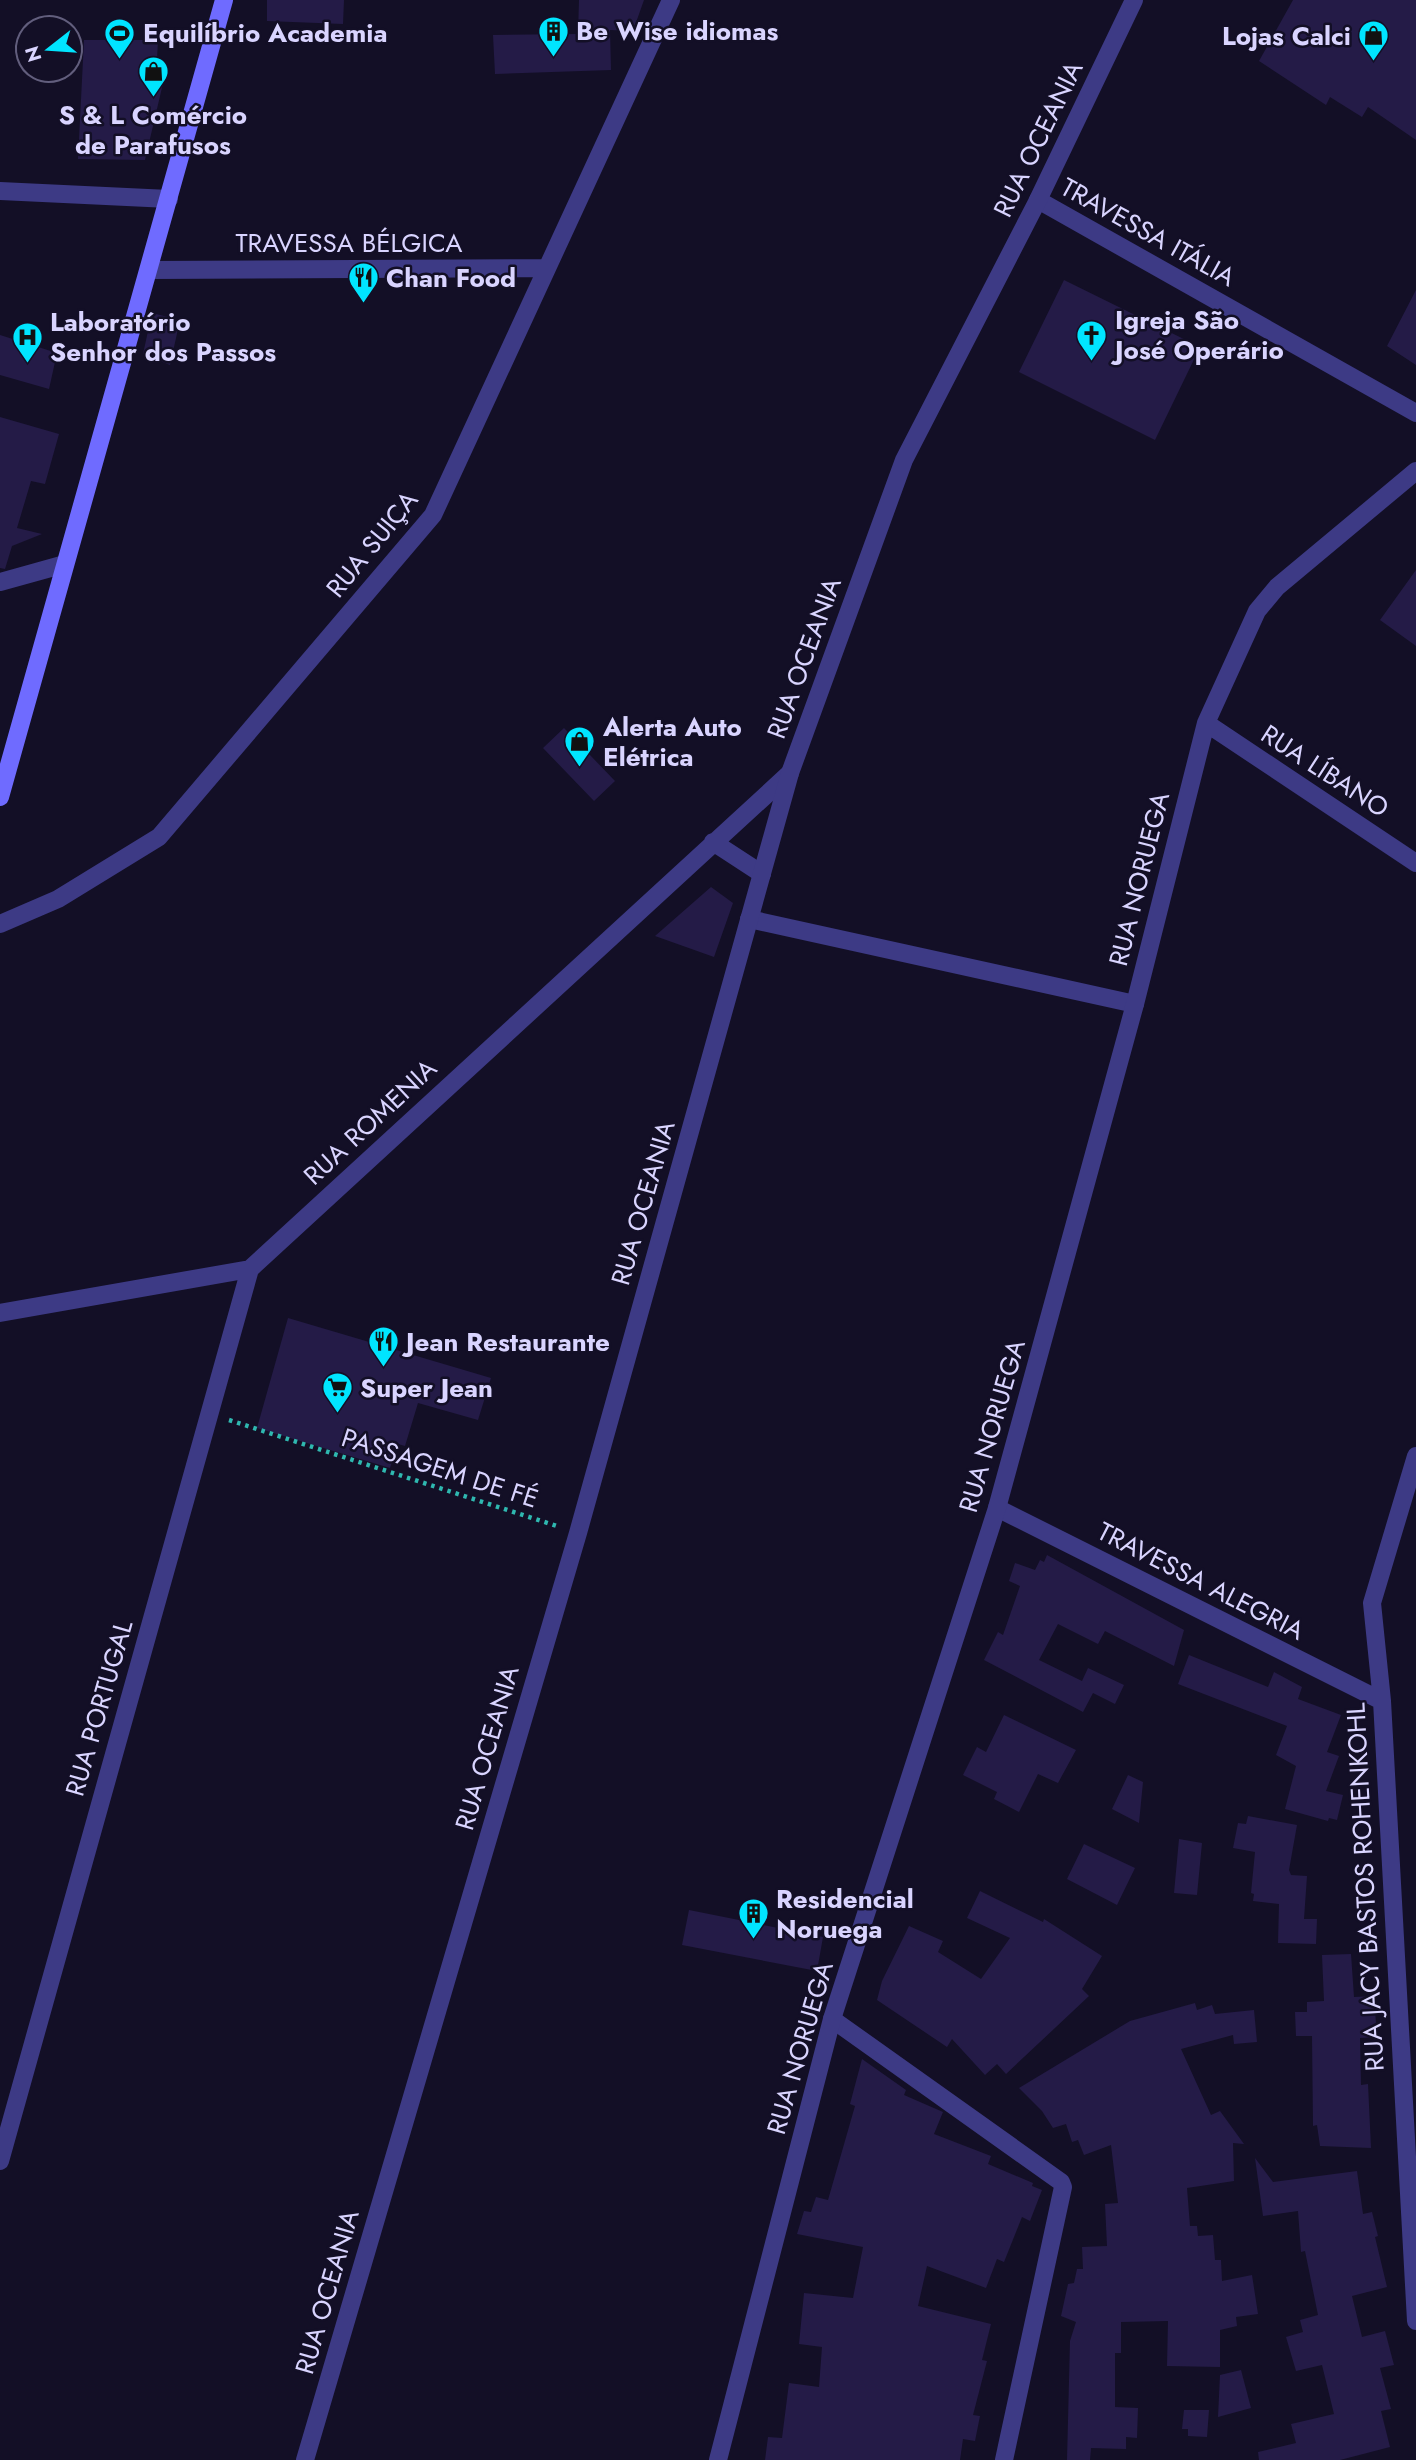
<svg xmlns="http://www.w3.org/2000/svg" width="1416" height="2460" font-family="Jost,sans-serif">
<rect width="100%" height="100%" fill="#130f26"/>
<path fill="#241b47" d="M267,0H344L343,24L267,21Z
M579,0H644L633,31L610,30L611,70L495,74L493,35L578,34Z
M1293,0H1416V140L1368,107L1362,117L1330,97L1326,105L1259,61Z
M84,40H158L156,80L164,79L145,160L78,159Z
M1064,280L1200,347L1155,440L1019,372Z
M1416,290V365L1387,346Z
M152,313L180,320L170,365L143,354Z
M0,335L57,353L49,389L0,375Z
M0,417L59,434L45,484L31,481L17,528L42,534L12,546L5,569L0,568Z
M1416,570V646L1380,620Z
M564,728L615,781L594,801L543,748Z
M711,887L733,903L714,957L655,936Z
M288,1318L491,1378L478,1420L418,1403L405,1446L398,1444L390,1468L257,1428Z
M1047,1555L1184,1630L1174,1666L1105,1631L1098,1644L1058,1624L1039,1660L1082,1681L1088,1668L1124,1685L1115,1704L1093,1693L1083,1712L984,1660L998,1632L1003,1635L1020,1586L1009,1581L1015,1563L1035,1570L1040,1560L1044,1562Z
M1189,1655L1268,1687L1274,1672L1302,1687L1298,1699L1341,1715L1327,1752L1339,1756L1326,1791L1343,1795L1337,1820L1329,1818L1328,1821L1285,1809L1296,1766L1276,1755L1287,1726L1178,1684Z
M1004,1715L1076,1750L1058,1783L1038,1774L1019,1812L994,1799L997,1792L963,1775L977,1747L986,1752Z
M1128,1775L1143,1782L1139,1823L1112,1809Z
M1248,1816L1297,1825L1289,1870L1291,1875L1307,1876L1304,1919H1317L1316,1944L1278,1943L1279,1904L1253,1901L1254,1894L1251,1893L1255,1852L1233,1848L1238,1823L1246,1824Z
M1179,1839L1202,1843L1197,1895L1174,1893Z
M1084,1844L1135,1868L1117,1905L1067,1879Z
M980,1891L1043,1922L1044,1919L1102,1956L1082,1989L1089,1996L1006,2074L997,2064L985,2075L952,2039L947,2047L877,2000L882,1981L909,1926L943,1941L938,1952L981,1979L1010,1938L967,1918Z
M689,1910L823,1937L817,1971L682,1945Z
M1351,1954L1354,1997L1374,1996L1377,2037L1360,2038L1361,2085L1368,2084L1371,2148L1320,2146L1317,2125L1313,2126L1312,2036H1296L1295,2012H1307V2002L1324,2001L1322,1955Z
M1195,2003L1197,2010L1212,2005L1215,2014L1254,2010L1257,2042L1234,2044L1233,2035L1181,2049L1211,2115L1220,2111L1244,2144L1233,2143L1234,2181L1187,2188L1190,2226H1197L1198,2236L1213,2235L1215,2260H1221L1222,2281L1252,2275L1258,2314L1236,2317L1237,2326L1220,2330V2367L1167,2366L1168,2321L1121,2322V2353H1115V2407L1138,2408L1137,2438L1126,2437V2449L1091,2448L1090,2460H1067L1070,2341L1076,2322L1061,2316L1068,2284L1074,2283L1077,2269H1083L1082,2247L1107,2246L1105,2204L1118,2203L1111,2145L1084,2155L1078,2140L1072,2142L1066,2124L1053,2128L1042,2111L1019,2088L1130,2021Z
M862,2059L906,2090L904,2095L943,2112L934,2134L991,2156L988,2164L1033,2183L1032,2186L1042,2190L1030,2221L1022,2217L1004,2262L997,2259L986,2288L927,2266L918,2306L991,2324L982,2360L987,2361L973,2415L980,2416L975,2441L963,2439L960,2460H765L768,2437L782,2438L789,2383L819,2387L822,2347L799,2344L804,2293L853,2298L863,2247L797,2234L804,2211L811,2212L816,2197L828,2200L855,2106L850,2104Z
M1255,2158L1273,2182L1357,2171L1363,2214L1372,2212L1378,2236L1375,2237L1387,2287L1352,2296L1362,2337L1385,2331L1394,2365L1380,2368L1391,2409L1381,2411L1390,2447L1340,2460H1259L1258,2452L1296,2443L1291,2424L1334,2414L1322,2365L1296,2371L1286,2337L1303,2332L1300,2320L1318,2315L1305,2251L1301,2252L1298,2211L1263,2216Z
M1241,2370L1251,2408L1218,2417L1220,2375Z
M1184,2410H1209L1207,2437L1188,2436V2429H1182Z"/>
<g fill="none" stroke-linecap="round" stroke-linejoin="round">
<path stroke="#2fb8b0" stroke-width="4.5" stroke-dasharray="3.5 5" stroke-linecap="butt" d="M229,1420L560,1527"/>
<path stroke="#3d3a85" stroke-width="18" d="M0,191L169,199
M1038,200L1416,413
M151,270L547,268
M0,582L65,564
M713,842L762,874
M749,919L1135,1004
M0,924L58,899L159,837L433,515L671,0
M0,1313L250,1269L790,773
M1416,1456L1372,1603L1382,1701L1416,2321
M997,1508L1382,1701
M832,2019L1061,2182L1063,2187L1004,2460
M0,2161L250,1269"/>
<path stroke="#3d3a85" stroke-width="18" d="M1206,723L1416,863
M305,2460L578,1533L790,773L904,460L1038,200L1134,0
M718,2460L832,2019L997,1508L1135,1004L1206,723L1257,611L1277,587L1416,471"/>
<path stroke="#6f6bff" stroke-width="18" d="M0,797L224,0"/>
</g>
<defs>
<symbol id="building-pin" viewBox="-11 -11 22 30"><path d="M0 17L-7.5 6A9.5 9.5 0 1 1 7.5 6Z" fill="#00e5ff" stroke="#130f26"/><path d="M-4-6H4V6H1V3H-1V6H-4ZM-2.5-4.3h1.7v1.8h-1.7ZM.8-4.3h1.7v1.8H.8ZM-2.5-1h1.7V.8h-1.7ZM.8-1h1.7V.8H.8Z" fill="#111"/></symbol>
<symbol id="stadium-pin" viewBox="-11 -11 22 30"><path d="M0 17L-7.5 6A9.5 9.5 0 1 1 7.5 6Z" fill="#00e5ff" stroke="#130f26"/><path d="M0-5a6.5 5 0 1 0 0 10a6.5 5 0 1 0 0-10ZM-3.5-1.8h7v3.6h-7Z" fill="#111"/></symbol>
<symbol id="shop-pin" viewBox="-11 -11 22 30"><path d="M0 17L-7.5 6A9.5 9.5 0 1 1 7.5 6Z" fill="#00e5ff" stroke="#130f26"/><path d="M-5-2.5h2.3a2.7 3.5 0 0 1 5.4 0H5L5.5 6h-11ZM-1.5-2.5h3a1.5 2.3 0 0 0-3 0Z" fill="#111"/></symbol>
<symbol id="restaurant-pin" viewBox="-11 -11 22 30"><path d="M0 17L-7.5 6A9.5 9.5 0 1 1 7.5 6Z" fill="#00e5ff" stroke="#130f26"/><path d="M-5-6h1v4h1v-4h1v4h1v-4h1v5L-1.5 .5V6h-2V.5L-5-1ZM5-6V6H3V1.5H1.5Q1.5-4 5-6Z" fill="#111"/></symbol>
<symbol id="church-pin" viewBox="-11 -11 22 30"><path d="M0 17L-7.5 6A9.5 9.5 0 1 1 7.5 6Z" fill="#00e5ff" stroke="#130f26"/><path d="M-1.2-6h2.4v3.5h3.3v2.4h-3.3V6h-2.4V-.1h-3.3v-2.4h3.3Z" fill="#111"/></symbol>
<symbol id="hospital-pin" viewBox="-11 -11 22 30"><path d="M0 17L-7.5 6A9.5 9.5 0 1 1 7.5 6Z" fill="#00e5ff" stroke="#130f26"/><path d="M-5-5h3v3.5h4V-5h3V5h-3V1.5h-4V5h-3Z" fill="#111"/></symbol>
<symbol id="supermarket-pin" viewBox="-11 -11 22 30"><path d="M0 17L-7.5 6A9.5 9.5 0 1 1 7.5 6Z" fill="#00e5ff" stroke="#130f26"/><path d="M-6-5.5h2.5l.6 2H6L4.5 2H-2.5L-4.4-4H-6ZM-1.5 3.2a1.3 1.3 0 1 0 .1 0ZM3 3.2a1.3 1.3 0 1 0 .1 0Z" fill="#111"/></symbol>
</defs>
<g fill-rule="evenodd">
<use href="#building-pin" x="536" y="14" width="35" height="47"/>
<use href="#stadium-pin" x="102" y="16" width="35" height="47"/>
<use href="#shop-pin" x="1356" y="18" width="35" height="47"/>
<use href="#shop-pin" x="136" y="54" width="35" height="47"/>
<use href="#restaurant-pin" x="346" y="260" width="35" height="47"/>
<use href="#church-pin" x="1074" y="318" width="35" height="47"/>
<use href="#hospital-pin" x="10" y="320" width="35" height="47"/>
<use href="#shop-pin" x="562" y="724" width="35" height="47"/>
<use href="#restaurant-pin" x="366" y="1324" width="35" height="47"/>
<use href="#supermarket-pin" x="320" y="1370" width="35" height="47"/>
<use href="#building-pin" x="736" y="1896" width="35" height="47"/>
</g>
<g text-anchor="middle" stroke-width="5" stroke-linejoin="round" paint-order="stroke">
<g font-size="26" font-weight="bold" fill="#d9d4ff" stroke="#130f26" text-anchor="start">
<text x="576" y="40">Be Wise idiomas</text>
<text x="143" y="42">Equilíbrio Academia</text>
<text x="1351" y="45" text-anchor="end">Lojas Calci</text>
<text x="153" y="124" text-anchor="middle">S &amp; L Comércio<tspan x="153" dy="30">de Parafusos</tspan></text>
<text x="386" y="287">Chan Food</text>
<text x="1115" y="329">Igreja São<tspan x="1115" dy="30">José Operário</tspan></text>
<text x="50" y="331">Laboratório<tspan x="50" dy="30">Senhor dos Passos</tspan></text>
<text x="603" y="736">Alerta Auto<tspan x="603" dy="30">Elétrica</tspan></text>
<text x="406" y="1351">Jean Restaurante</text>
<text x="360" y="1397">Super Jean</text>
<text x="776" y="1908">Residencial<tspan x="776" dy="30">Noruega</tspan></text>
</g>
<g font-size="26" fill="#d9d4ff" stroke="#130f26">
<text transform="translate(1038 139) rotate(-64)" y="9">RUA OCEANIA</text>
<text transform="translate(1148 232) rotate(29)" y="9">TRAVESSA ITÁLIA</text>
<text x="349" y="252">TRAVESSA BÉLGICA</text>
<text transform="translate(372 544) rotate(-51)" y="9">RUA SUIÇA</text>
<text transform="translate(804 658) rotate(-70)" y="9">RUA OCEANIA</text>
<text transform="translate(1325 771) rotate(33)" y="9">RUA LÍBANO</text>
<text transform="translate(1139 879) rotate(-76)" y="9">RUA NORUEGA</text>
<text transform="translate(370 1122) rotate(-43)" y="9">RUA ROMENIA</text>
<text transform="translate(643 1203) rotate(-74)" y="9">RUA OCEANIA</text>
<text transform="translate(992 1426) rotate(-74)" y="9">RUA NORUEGA</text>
<text transform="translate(440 1468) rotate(18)" y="9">PASSAGEM DE FÉ</text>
<text transform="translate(1201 1581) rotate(27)" y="9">TRAVESSA ALEGRIA</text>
<text transform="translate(99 1708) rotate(-74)" y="9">RUA PORTUGAL</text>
<text transform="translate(487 1748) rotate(-74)" y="9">RUA OCEANIA</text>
<text transform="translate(1365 1887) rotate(-93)" y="9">RUA JACY BASTOS ROHENKOHL</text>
<text transform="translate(800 2048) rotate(-74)" y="9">RUA NORUEGA</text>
<text transform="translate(327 2292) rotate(-74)" y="9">RUA OCEANIA</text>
</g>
</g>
<g transform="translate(49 49) rotate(253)"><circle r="33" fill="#130f26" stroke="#625e7d" stroke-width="2"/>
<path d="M0-5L12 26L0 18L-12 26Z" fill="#00e5ff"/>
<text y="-10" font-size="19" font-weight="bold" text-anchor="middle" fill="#d9d4ff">N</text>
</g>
</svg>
